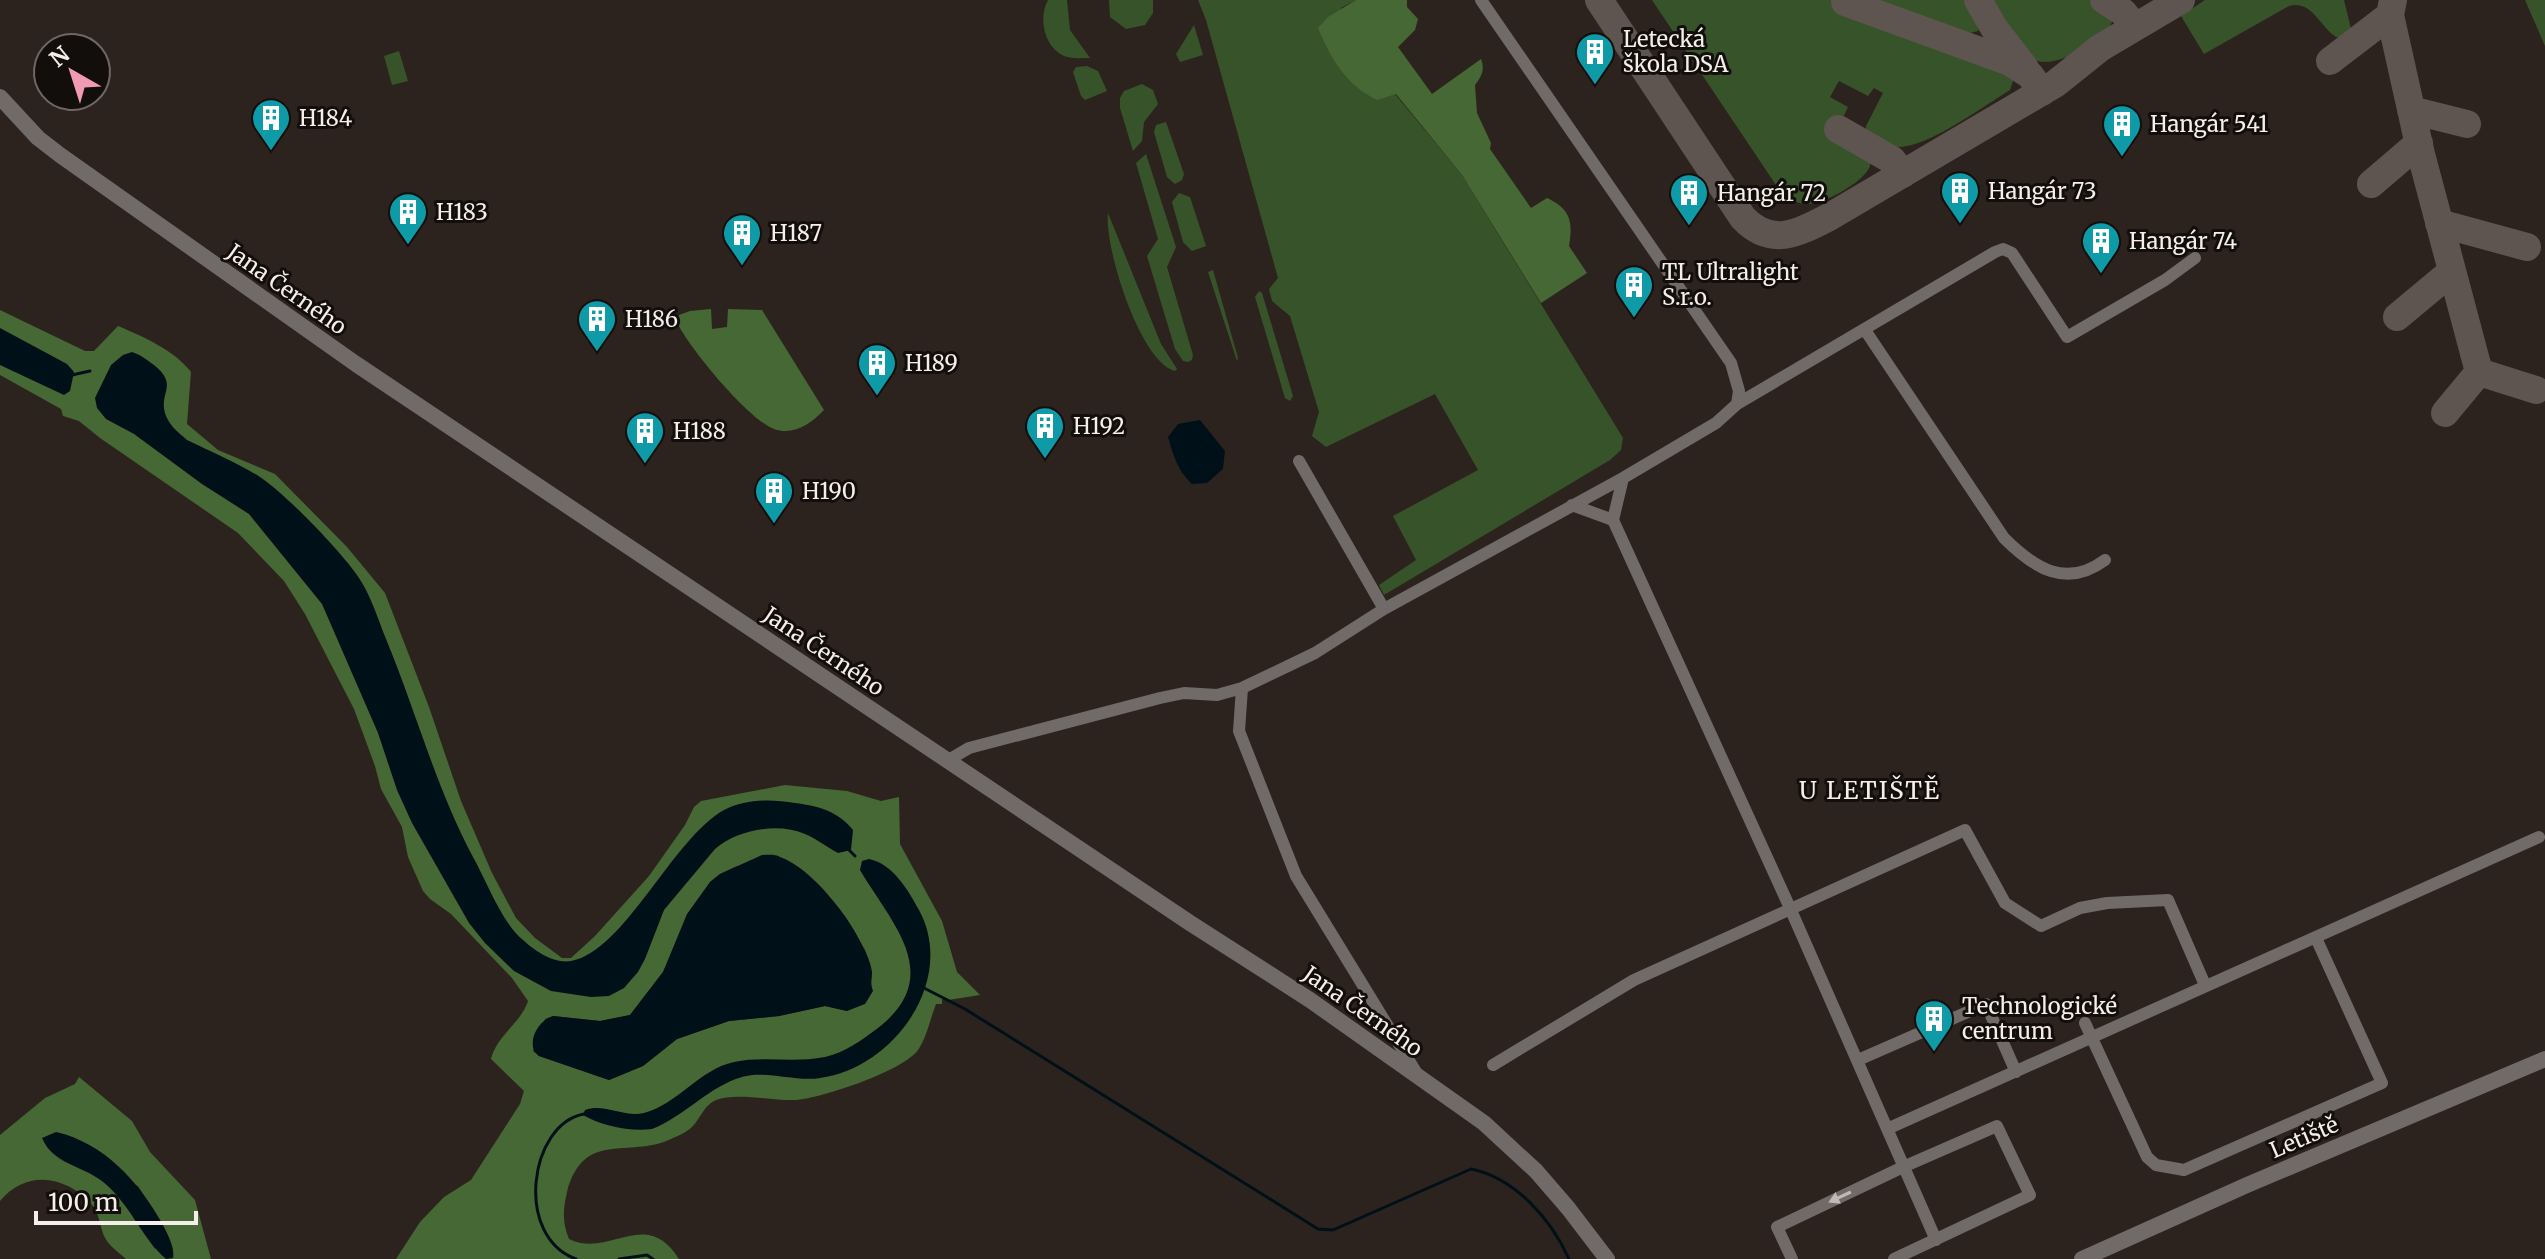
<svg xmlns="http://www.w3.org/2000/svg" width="2545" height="1259" font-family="Merriweather,serif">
<rect width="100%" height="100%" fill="#2d231e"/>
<path fill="#375329" d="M1048,0H1067L1070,30L1090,58C1081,58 1072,59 1064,56C1044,47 1038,18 1048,0Z
M1109,0H1153V13L1145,25L1126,29L1110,17Z
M1198,0H1356L1341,8L1395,94L1462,175L1623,438L1621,450L1610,460L1384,595L1379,585L1416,560L1393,516L1478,470L1435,394L1326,447L1312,436L1319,412L1290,316L1272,301L1269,289L1278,278L1206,20Z
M1652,0H1846L1843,10L2002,66L2012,72L2014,78L2010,90C1983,106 1918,156 1888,146C1881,144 1873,137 1866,133V126L1883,93L1874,88L1868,96L1839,81L1830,97L1848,107L1834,137C1844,142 1866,149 1870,160C1876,177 1822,205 1808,204C1796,204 1789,199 1780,191Z
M1876,0H1969L1980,19L1978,31L1962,35L1878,4Z
M1989,0H2089L2107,11L2113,18C2109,35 2097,39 2084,48C2026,83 2016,46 1989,0Z
M2205,0H2344L2352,33L2346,38L2336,37C2319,26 2312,0 2289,6L2204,54L2181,16Z
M2525,0H2545V46Z
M1194,25L1203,55L1180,62L1176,54Z
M399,51L408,81L392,85L384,56Z
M1087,66L1098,71L1107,91L1085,100L1081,96L1073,72L1076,67Z
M1142,84L1153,90L1158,104L1144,122L1142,141L1133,151L1120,108V98L1124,91Z
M1166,122L1184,174L1182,180L1175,184L1167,177L1154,132L1156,125Z
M1146,154L1176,247L1167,267L1193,355L1192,360L1188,362L1183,361L1175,349L1147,256L1158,239L1136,163Z
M1179,193L1190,197L1206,246L1192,251L1183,242L1172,202Z
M1108,213L1161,344L1177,369L1175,371C1140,362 1104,247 1108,213Z
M1213,270L1238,358L1237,361L1208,272Z
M1259,291L1262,293L1293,396L1290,401L1285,398L1255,297Z"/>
<path fill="#456834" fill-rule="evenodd" d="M1356,0H1407V7L1418,19L1415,30L1398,47L1432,94L1481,59C1485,69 1482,76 1475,85L1477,113L1491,143L1490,149L1531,208L1547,198C1571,209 1573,222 1569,246L1587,273L1541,303L1462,175L1396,94L1377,100C1346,85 1331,59 1318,28L1328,17Z
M711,309L712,329L727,327L728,309L762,310L824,410C811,424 793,436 774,429C749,420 688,347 677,322L679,315L690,311Z
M0,310L85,351H94L118,326C144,337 174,350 191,372L187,424L218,450L275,474L347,547L385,593L429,707L461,801L492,873L516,918L535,938L562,958H571L595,936L649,876L685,825L694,807L701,801L785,785L847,791L881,801L899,797L900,844L942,921L957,972L980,995L948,1000L942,999V1004H936C930,1019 927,1037 918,1050C903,1071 822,1098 796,1100C773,1101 736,1092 716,1100C703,1106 701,1118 692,1127C687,1132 678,1136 671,1139C628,1159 584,1129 567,1192C563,1209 562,1222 569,1239C610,1259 645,1206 679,1259H396L420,1222L444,1197L471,1180L520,1104L524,1091L491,1059C497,1035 521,1023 528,1001L512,978L451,914L430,899L423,891L408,857L402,827L381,789L375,766L354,709L305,614L284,581L238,533L100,438L79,421L63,416L61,409L0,375ZM737,866L845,916L865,950L872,973L847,1011L825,1006L779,1016L729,1021L677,1039L643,1066L609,1080L539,1056L533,1051L545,1019L553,1016L600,1021L630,1015L663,972L710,882L720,874Z
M79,1077L132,1121L150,1152L195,1200L211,1259H126C118,1252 108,1245 104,1236C100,1226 99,1214 93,1206C67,1175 26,1169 0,1201V1135L45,1098L75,1084ZM56,1158L138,1186L167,1233L155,1249C137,1223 120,1190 92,1174C81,1167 68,1163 56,1158Z"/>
<path fill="#001019" d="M0,328L67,364L74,372L70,391L64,395L0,365Z
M132,352C141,355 147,360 154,365C180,386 157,393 166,416C170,426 179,433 187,440C210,451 235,462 257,475C283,491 342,552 359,578C371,596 378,619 386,639C416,711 436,788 473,857C487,882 502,923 523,940C535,951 554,964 571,961C624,952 673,838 724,810C746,799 771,799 795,803C818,806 838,811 853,830L851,850L838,853C827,847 817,839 805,834C778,822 736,830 715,849L664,910L645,959L638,972L624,988L609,996L591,997L551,991L514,971L485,943L469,923L412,823L397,790L378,733L322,604L249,514L202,484L134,434L106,419L97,408L95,398L111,365L123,355Z
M1200,420L1225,451L1223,469L1207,483L1192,484C1177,469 1174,457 1168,437L1178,424Z
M762,855C768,855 775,854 780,857C812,868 851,919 864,949C867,954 872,967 872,973C872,981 870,982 873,991L865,1004L847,1011L825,1006L779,1016L729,1021L677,1039L643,1066L609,1080L539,1056L534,1051C529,1037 539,1021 553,1016L600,1021L630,1015L663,972L687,914L710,882L720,874Z
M869,859C893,864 908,890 919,910C957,980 894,1068 820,1078C795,1082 766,1070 742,1077C708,1087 685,1116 652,1129C631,1132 602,1126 583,1115L585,1110C605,1103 624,1118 644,1113C678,1104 700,1069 734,1062C763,1056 795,1063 825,1057C844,1053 862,1040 878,1028C946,975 891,923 860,870L862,861Z
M56,1132C104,1143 138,1181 162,1223C167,1234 175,1246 173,1258L166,1259C141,1237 129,1202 102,1181C81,1165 53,1164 42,1138Z"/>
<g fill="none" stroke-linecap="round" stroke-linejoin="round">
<path stroke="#001019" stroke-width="3" d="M72,375L90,371
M847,848L855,856
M922,987L965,1009L1318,1229L1333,1230L1471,1169C1515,1178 1551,1219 1569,1259
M576,1259C514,1237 529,1124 584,1114
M619,1259L647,1255L653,1259"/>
<path stroke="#5e5450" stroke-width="28" d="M1599,0L1743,218C1772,248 1798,233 1831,216L2055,84L2100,48L2181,0
M1978,0L1994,28L2025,68
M2104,0L2123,12L2135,27
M2393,0L2390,15L2421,154L2479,372
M1845,2L2010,62L2030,75L2042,92
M2330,61L2390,15
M2411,110L2467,124
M1838,129L1892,160L1903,174
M2371,184L2419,143
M2439,223L2527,247
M2397,317L2451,272
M2479,372L2536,390
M2445,413L2479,372"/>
<path stroke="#706a69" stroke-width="12" d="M1481,0L1731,363L1739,391L1737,404
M1865,330L2004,538C2034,568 2066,589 2105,560
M1299,461L1384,609
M1572,505L1613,520
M1242,688L1239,731L1296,876L1416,1072
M947,761L969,748L1160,698L1184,693L1217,695L1242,688L1315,653L1384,609L1623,478
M2085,1023L2147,1157L2156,1165L2184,1170L2382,1083L2316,938
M1858,1060L1986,1004L2016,1072
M1493,1065L1634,980L1965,830L2005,903L2041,926L2080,908L2107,903L2168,900L2205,985
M1887,1129L2539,837
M1936,1240L1790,908L1613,520L1623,478L1716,423L1737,404L1995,252L2003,249L2012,253L2067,337L2165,280L2195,258
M1792,1259L1777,1227L1903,1167L1997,1126L2030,1195L1894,1259"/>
<path stroke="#706a69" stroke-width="16" d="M0,97L38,138L60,155L356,364L1190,923L1310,1000L1484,1123L1536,1171L1568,1208L1607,1259
M2082,1259L2247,1185L2545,1059"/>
</g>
<defs><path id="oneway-solid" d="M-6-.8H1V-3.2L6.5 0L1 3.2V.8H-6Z" transform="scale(2)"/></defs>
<use fill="#c0b9b6" href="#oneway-solid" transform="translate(1840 1197) rotate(155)"/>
<defs>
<symbol id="building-pin" viewBox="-11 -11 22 30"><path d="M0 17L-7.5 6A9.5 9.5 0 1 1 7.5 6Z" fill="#0f9aa8" stroke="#120e0b"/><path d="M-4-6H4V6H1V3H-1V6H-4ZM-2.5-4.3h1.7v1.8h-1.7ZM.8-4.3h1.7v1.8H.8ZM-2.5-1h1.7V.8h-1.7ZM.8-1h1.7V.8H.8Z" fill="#fff"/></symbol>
</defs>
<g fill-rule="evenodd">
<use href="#building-pin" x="1573" y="30" width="44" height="60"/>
<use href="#building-pin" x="249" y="96" width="44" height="60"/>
<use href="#building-pin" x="2100" y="102" width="44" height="60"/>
<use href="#building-pin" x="1938" y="169" width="44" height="60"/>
<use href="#building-pin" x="1667" y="171" width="44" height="60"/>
<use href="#building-pin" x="386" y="190" width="44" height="60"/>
<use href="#building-pin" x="720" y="211" width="44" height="60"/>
<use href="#building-pin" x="2079" y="219" width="44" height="60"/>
<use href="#building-pin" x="1612" y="263" width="44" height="60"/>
<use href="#building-pin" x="575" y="297" width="44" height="60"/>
<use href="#building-pin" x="855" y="341" width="44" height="60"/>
<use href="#building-pin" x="1023" y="404" width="44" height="60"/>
<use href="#building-pin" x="623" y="409" width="44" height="60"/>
<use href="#building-pin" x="752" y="469" width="44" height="60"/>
<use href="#building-pin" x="1912" y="997" width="44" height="60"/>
</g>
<g text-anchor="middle" stroke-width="6" stroke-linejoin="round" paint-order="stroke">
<g font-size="22" fill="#f5eeea" stroke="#120e0b" text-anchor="start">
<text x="1623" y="47">Letecká<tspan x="1623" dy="25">škola DSA</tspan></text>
<text x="299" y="126">H184</text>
<text x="2150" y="132">Hangár 541</text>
<text x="1988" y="199">Hangár 73</text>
<text x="1717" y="201">Hangár 72</text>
<text x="436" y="220">H183</text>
<text x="770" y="241">H187</text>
<text x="2129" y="249">Hangár 74</text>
<text x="1662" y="280">TL Ultralight<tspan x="1662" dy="25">S.r.o.</tspan></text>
<text x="625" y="327">H186</text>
<text x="905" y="371">H189</text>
<text x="1073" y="434">H192</text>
<text x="673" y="439">H188</text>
<text x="802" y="499">H190</text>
<text x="1962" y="1014">Technologické<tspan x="1962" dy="25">centrum</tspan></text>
</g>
<g font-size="22" fill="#f5eeea" stroke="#120e0b">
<text transform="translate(287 289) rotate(35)" y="8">Jana Černého</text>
<text transform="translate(824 651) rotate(34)" y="8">Jana Černého</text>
<text transform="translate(1363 1011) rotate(35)" y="8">Jana Černého</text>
<text transform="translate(2304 1137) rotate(-23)" y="8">Letiště</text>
</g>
<g font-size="24" letter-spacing="2" fill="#f5eeea" stroke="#120e0b">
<text x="1870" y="799">U LETIŠTĚ</text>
</g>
</g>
<g transform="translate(72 72) rotate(321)"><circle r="38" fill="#120e0b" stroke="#6d6864" stroke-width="2"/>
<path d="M0-6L14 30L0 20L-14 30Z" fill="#f19ab3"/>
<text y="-12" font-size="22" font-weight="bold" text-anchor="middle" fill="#f5eeea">N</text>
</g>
<path d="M36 1211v12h160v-12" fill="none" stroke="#f5eeea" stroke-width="4"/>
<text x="48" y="1211" font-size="24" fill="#f5eeea" stroke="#120e0b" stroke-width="6" paint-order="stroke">100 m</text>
</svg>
